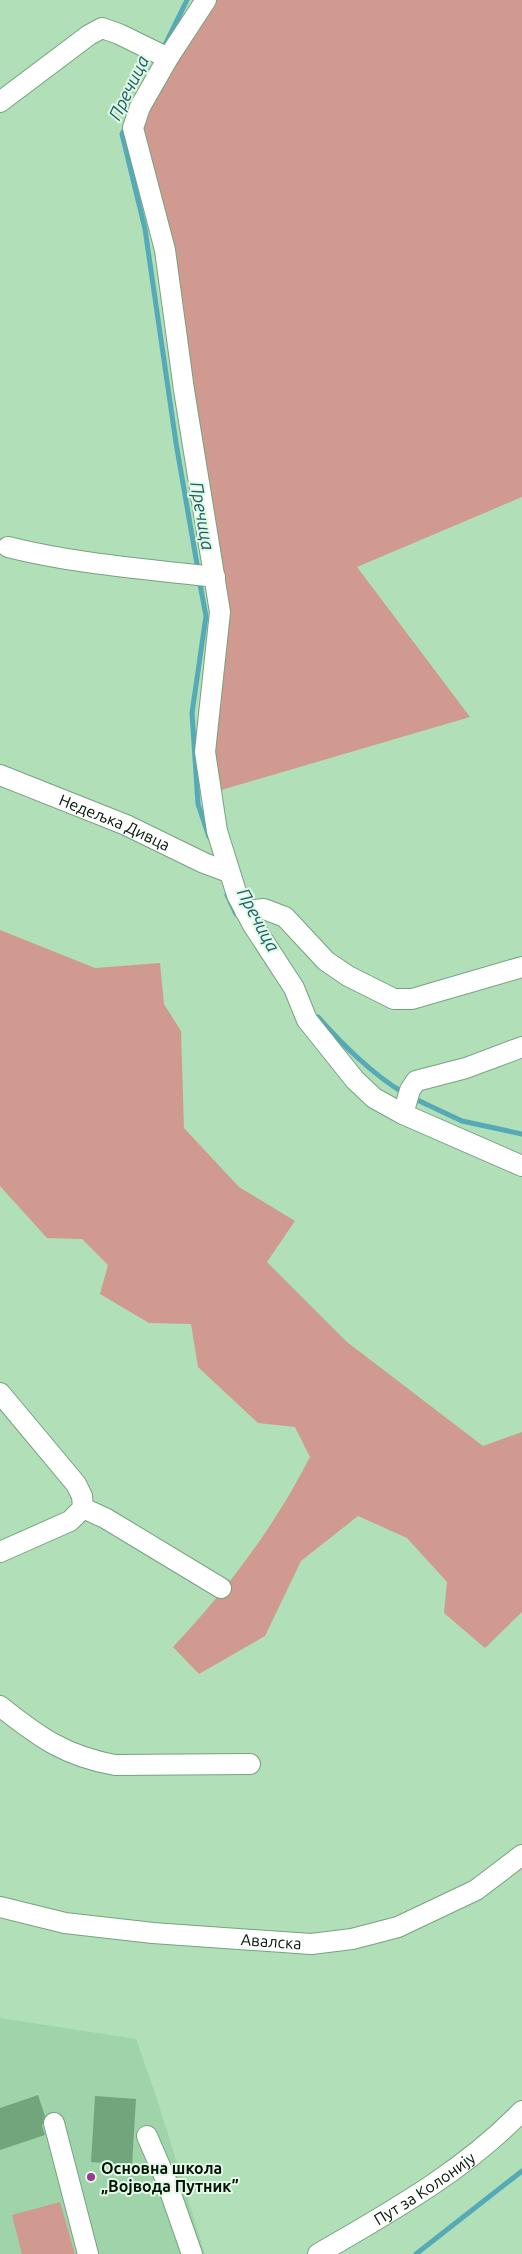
<svg xmlns="http://www.w3.org/2000/svg" width="522" height="2254" font-family="Ubuntu,sans-serif">
<rect width="100%" height="100%" fill="#b0dfb8"/>
<path fill="#9fd4aa" d="M0,2018L136,2039L157,2099L205,2254H0Z"/>
<path fill="#d09a91" d="M197,0H522V497L357,567L470,717L211,793L215,577L133,128Z
M0,930L95,968L160,963L164,1004L181,1031L184,1128L239,1187L295,1221L267,1262L347,1342L483,1446L522,1432V1612L485,1648L444,1613L447,1582L407,1538L358,1516L301,1561L265,1636L199,1674L173,1647C226,1591 275,1526 310,1457L295,1427L258,1423L198,1367L191,1324L149,1323L100,1294L108,1265L82,1239L47,1238L0,1186Z
M60,2202L75,2254H22L12,2215Z"/>
<g fill="none" stroke-linecap="round" stroke-linejoin="round">
<path stroke="#56a9b7" stroke-width="5" d="M164,47L187,0
M126,126L122,134L145,229L176,443L198,570
M199,579L206,616L192,713L198,804L209,837
M227,895L236,914
M318,1017C344,1046 371,1073 405,1094
M413,1098L462,1121L522,1134
M416,2254L522,2171"/>
</g>
<path fill="#71a67c" d="M38,2095L45,2116L42,2126L45,2135L0,2150V2108Z
M95,2096L136,2099L132,2165L91,2162Z"/>
<g fill="none" stroke-linecap="round" stroke-linejoin="round">
<defs>
<g id="minor">
<path d="M206,0L168,58L140,107L133,128L165,250L184,390L220,612L205,752L217,831L237,895L253,925L294,988L307,1020L355,1080L374,1098L403,1114L522,1166"/>
<path d="M0,102L89,35L102,28L119,34L168,58"/>
<path d="M8,547C76,564 145,569 215,577"/>
<path id="s1" d="M0,775L126,825L204,863L228,872"/>
<path d="M245,911L264,909L285,917L326,961L348,976L394,999H412L522,967"/>
<path d="M403,1114L410,1090L416,1081L466,1068L522,1047"/>
<path d="M0,1393L76,1484L82,1496L83,1508L70,1521L0,1552"/>
<path d="M83,1508L105,1518L221,1588"/>
<path d="M0,1706C39,1737 65,1756 115,1765L250,1764"/>
<path id="s2" d="M0,1907L65,1923L153,1933L311,1944L352,1939L398,1927L476,1890L522,1855"/>
<path d="M54,2123L88,2254"/>
<path d="M147,2136L166,2180L192,2254"/>
<path id="s3" d="M318,2254C390,2212 463,2172 522,2111"/>
</g>
</defs>
<use href="#minor" stroke="#76a37f" stroke-width="22"/>
<use href="#minor" stroke="#fff" stroke-width="20"/>
</g>
<circle fill="#9e3598" stroke="#e2f9e5" stroke-width="2" cx="91" cy="2177" r="5"/>
<g text-anchor="middle" stroke-width="4" stroke-linejoin="round" paint-order="stroke">
<g font-size="16" fill="#041508" stroke="#e2f9e5">
<text dy="6" stroke="none"><textPath href="#s1" startOffset="124">Недељка Дивца</textPath></text>
<text dy="6" stroke="none"><textPath href="#s2" startOffset="274">Авалска</textPath></text>
<text dy="6" stroke="none"><textPath href="#s3" startOffset="125">Пут за Колонију</textPath></text>
</g>
<g font-size="16" font-weight="bold" fill="#041508" stroke="#e2f9e5" text-anchor="start">
<text x="101" y="2174">Основна школа<tspan x="101" dy="18">„Војвода Путник”</tspan></text>
</g>
<g font-size="18" font-style="italic" fill="#185e69" stroke="#e2f9e5">
<text transform="translate(129 88) rotate(-64)" y="6">Пречица</text>
<text transform="translate(202 516) rotate(80)" y="6">Пречица</text>
<text transform="translate(258 920) rotate(62)" y="6">Пречица</text>
</g>
</g>
</svg>
